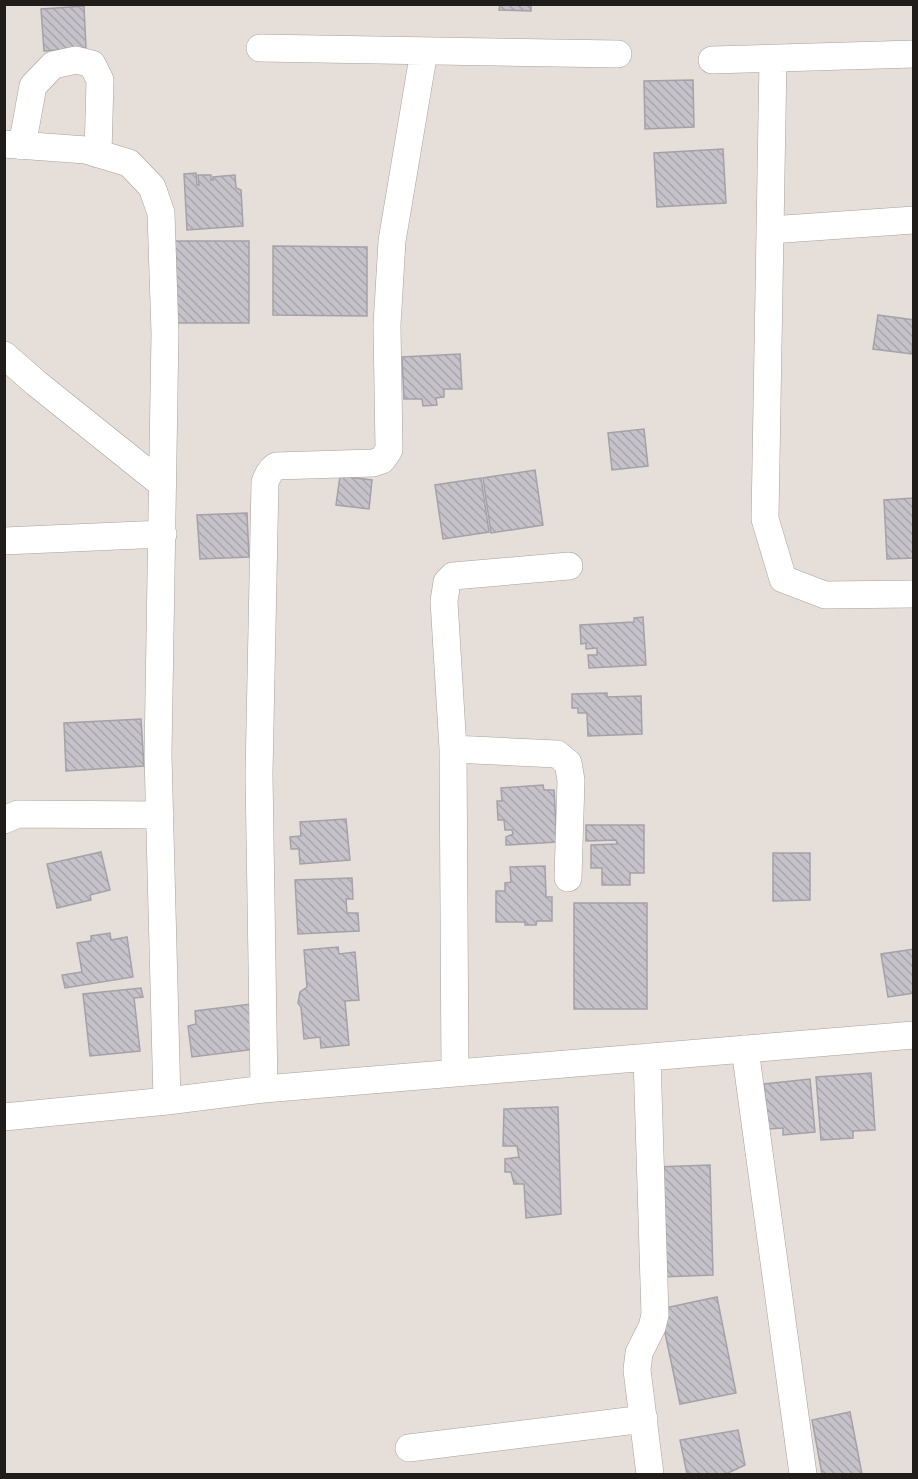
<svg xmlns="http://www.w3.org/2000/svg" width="918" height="1479" font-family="'Work Sans',sans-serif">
<defs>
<pattern id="building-back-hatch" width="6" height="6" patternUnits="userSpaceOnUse" patternTransform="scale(1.5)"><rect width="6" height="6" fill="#c5c2ca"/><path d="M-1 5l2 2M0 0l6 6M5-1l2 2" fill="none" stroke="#a9a6ad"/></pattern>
</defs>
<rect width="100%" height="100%" fill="#e6ded9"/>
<path fill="url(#building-back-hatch)" stroke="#a4a1a8" stroke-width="1.5" d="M500,4H531V11L499,10Z
M84,6L86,48L44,51L41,9Z
M693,80L694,127L645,129L644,81Z
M723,149L726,203L657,207L654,153Z
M196,173L197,185H199L198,175H211V180H213V177L235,175L236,188L241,190L243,226L187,230L184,174Z
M174,241H249V323H174Z
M273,246L367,247V316L273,315Z
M878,315L914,320L912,354L873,349Z
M460,354L462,389H444V397L436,398L437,405L423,406L422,399H404L402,357Z
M644,429L648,466L612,470L608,433Z
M535,470L543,525L491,533L483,478Z
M340,476L372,480L369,509L336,505Z
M481,478L489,532L443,539L435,485Z
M914,498V558L887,559L884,500Z
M247,513L249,557L200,559L197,515Z
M643,617L646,665L589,668L588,655H597V648L586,649V643L581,644L580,625L634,622V618Z
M607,693V697L641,696L642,734L588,736L587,713H578V708H572V694Z
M141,719L144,766L66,771L64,723Z
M543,785L544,790H554L557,842L506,845V837L513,834L512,830H505L504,820H498L497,801H502L501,788Z
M346,819L350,860L300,864L299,849H291L290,837L301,836L300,822Z
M586,825H644V873H630V885H602V868H591V845L617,844L616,840L586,841Z
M101,852L110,890L90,895L91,900L57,908L47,864Z
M773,853H810V900L773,901Z
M545,866L546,897H552V921H537L536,925H525V922H496V891H505V883L511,882L510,867Z
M352,878L353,899H346L347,913H358L359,931L298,934L295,880Z
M574,903H647V1009H574Z
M110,933L111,940L127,937L133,977L65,988L62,975L82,972L77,943L91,941V936Z
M338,947L339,954L355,952L359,1000L345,1001L349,1045L321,1048L320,1037L304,1039L301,1007L298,1003L300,992L307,987L304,950Z
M914,949V993L888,997L881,954Z
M141,988L143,997L134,998L140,1051L90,1056L83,994Z
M251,1004L256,1049L192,1057L188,1026L196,1024L195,1011Z
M871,1073L875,1130L853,1131V1138L821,1140L816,1077Z
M810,1079L815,1132L783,1135V1128L768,1129L764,1084Z
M558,1107L561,1214L526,1218L524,1184H514L511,1172H505V1159L519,1157L517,1146H503L504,1109Z
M710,1165L713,1275L660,1277L656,1167Z
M717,1297L736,1393L680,1404L660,1309Z
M850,1412L862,1474H822L812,1420Z
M738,1430L745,1465L726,1474H687L680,1440Z"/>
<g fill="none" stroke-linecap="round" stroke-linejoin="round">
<defs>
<path id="minor" d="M260,48L618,54
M773,59L765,519L783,579L825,595L914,594
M712,60L914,54
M4,144L86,150L129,163L152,187L161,213L165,333L158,755L167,1101
M22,146L33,86L53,65L76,60L92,64L100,80L98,154
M770,230L914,220
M4,355L36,383L162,484
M4,541L163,534
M453,749L557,754L568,763L571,780L568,878
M4,820L18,814L160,815
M745,1049L803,1474
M647,1057L655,1315L652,1327L639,1353L637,1370L650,1474
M455,1073L453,749L444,601L447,582L453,576L569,566
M264,1089L259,774L265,482C268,475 270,470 276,466L373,463L382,460L389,450L387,325L392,241L424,51
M4,1117L167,1101L264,1089L914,1035
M409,1448L644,1419"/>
</defs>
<use href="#minor" stroke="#a7a09b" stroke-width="28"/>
<use href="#minor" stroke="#fff" stroke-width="27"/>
</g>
<rect width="918" height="1479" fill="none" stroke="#1f1c1a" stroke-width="12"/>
</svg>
